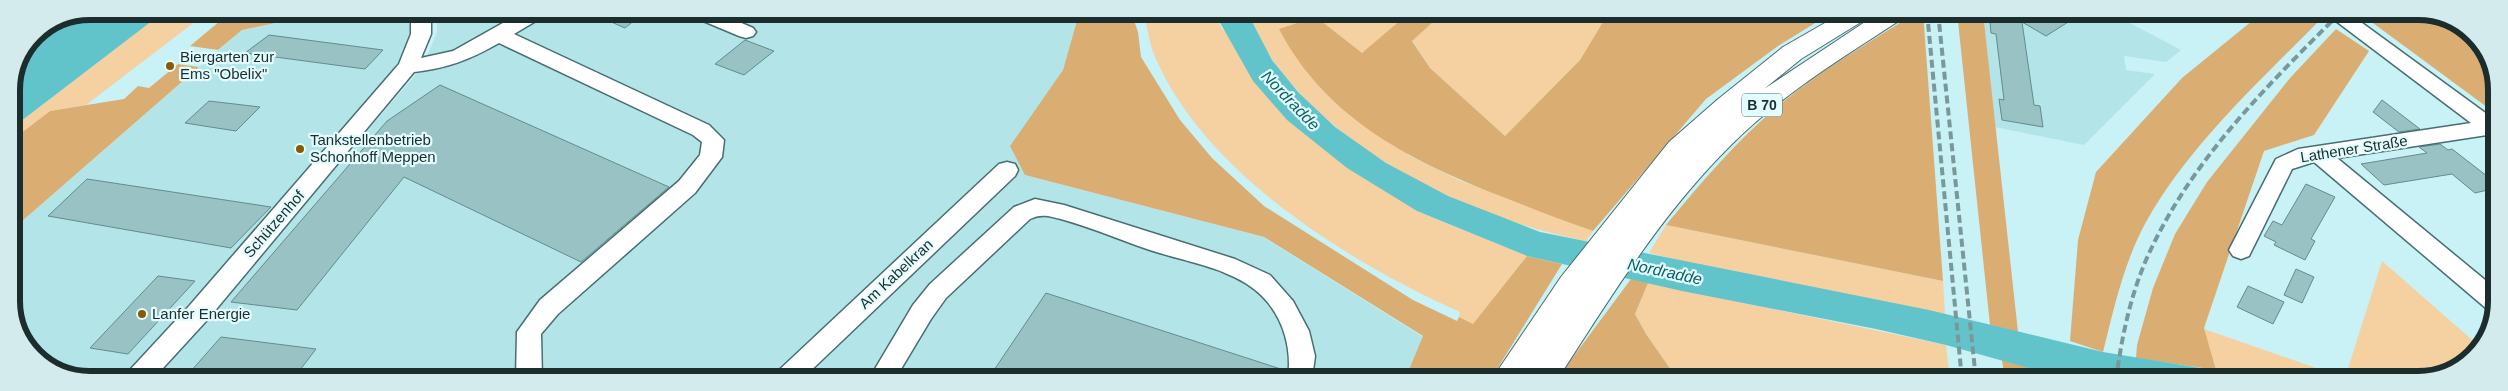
<svg xmlns="http://www.w3.org/2000/svg" width="2508" height="391" font-family="Helvetica,sans-serif">
<rect width="100%" height="100%" fill="#c8f2f5"/>
<path fill="#b3e5e8" d="M292,11H411L412,23L403,55L376,94L124,379H80L38,360L14,321L13,229L242,30L280,22Z
M437,11L1069,12L1076,24L1063,70L1039,108L1025,175L1263,237L1423,337L1405,379H154L423,66L437,32Z
M1983,12H2109L2181,50L2166,62L2124,56L2126,70L2155,74L2084,145L1995,127Z"/>
<path fill="#f5d1a1" d="M165,11H209L86,105L50,111L12,140V128Z
M1143,12H1214L1222,29L1417,211L1527,256L1473,325L1459,317L1460,312C1350,263 1206,174 1156,59C1149,45 1148,27 1143,12Z
M1247,12H1410L1362,54L1316,17L1408,155L1461,181L1593,231L1586,241C1472,218 1344,158 1274,62C1263,47 1256,28 1247,12Z
M1444,12H1609L1580,60L1505,136L1430,68L1412,40Z
M1666,225L1943,281L1945,314L1715,269L1649,253Z
M2382,261L2478,345L2470,360L2418,380H2274L2216,370L2204,329L2345,378Z
M1648,283L1946,345L1950,380H1678L1646,334L1635,314Z"/>
<path fill="#daae72" d="M232,11H292L280,22L242,30L218,50L190,46Z
M1069,12H1131L1138,32L1141,57L1180,120L1212,158L1264,206L1413,300L1457,321L1459,317L1473,324L1527,256L1562,264L1491,379H1405L1423,336L1264,237L1025,175L1010,146L1063,70L1076,24Z
M1410,12H1444L1412,41L1430,68L1505,136L1580,60L1609,12H1833L1778,46L1706,99L1593,231C1564,221 1536,210 1508,199C1415,163 1327,121 1279,29L1316,17L1362,53Z
M1917,12H1923L1943,281L1666,225C1701,183 1736,141 1778,106C1821,70 1870,42 1917,12Z
M1957,12H1983L2018,332L1990,325Z
M2263,12H2311L2321,19C2259,82 2190,144 2146,222C2124,262 2114,308 2103,352L2070,341L2078,240L2096,172L2182,78Z
M2358,12H2428L2470,31L2495,75V113Z
M2336,29L2369,51L2314,135L2264,151L2204,328L2216,370L2136,358L2137,345L2153,288L2175,234L2207,182L2290,78Z
M178,64L199,67L13,229L12,140L50,111L124,99L138,86L149,88Z
M1631,279L1648,283L1635,314L1646,334L1678,380H1556Z
M2002,360L2043,372L2085,380H2005Z"/>
<path fill="#62c4cb" d="M90,11H165L12,128L11,90L35,34Z
M1214,12H1247L1272,60L1298,92L1335,127L1386,163L1448,196L1540,232L1929,310L2103,352L2274,380H2085L2043,372L1946,345L1876,329L1682,291L1527,256L1417,211L1347,168L1287,120L1253,81Z"/>
<path fill="#99c2c4" stroke="#648b8d" d="M586,11H646L625,28Z
M2004,12H2084L2046,36L2022,22L2034,105L2040,106L2043,127L2002,120L1999,99L2004,100L1996,34L1991,33L1990,22L2006,13L2008,14Z
M269,35L383,50L365,69L245,53Z
M745,40L774,51L744,75L715,64Z
M440,85L669,187L581,262L404,177L297,310L231,302L387,121Z
M2382,100L2420,129L2399,132L2373,112Z
M209,101L260,107L236,131L185,123Z
M2440,144L2448,150L2452,149L2496,183V188L2475,193L2452,174L2384,185L2361,164L2427,153L2419,147Z
M87,179L271,207L231,248L48,216Z
M2306,184L2335,197L2311,239L2315,241L2305,260L2274,245L2276,242L2264,236L2273,221L2282,225Z
M2296,269L2314,277L2302,303L2284,295Z
M158,276L195,281L128,354L90,348Z
M2248,286L2284,302L2273,324L2237,307Z
M1046,293L1287,371L1286,379H988Z
M221,337L316,349L293,379H184Z"/>
<g fill="none" stroke-linecap="round" stroke-linejoin="round">
<defs>
<path id="minor" d="M411,11H431V34L421,58L453,51L524,11H549L546,15L514,34L709,125L724,140L722,157L695,193L558,314L541,334L542,379H516L517,332L540,300L679,181L700,155L702,142L693,135L499,43C469,60 448,68 414,72L208,319L153,379H124L128,372L190,305L399,64L411,34Z
M686,11H714L753,28L756,32L753,36L746,38L739,36L689,15Z
M2324,12H2347L2495,120V137L2487,135L2337,158L2496,289V311L2487,309L2314,162L2292,169L2249,256L2241,259L2233,256L2229,250L2276,159L2298,149L2471,123Z
M1007,162L1015,164L1018,170L1015,176L802,379H773L777,372L999,164Z
M1035,199L1064,205L1235,259L1270,275L1293,301L1309,331L1315,356L1312,379H1288C1292,349 1284,318 1262,296C1234,268 1185,262 1150,250C1117,239 1082,223 1048,216C1041,215 1036,216 1030,219L946,298L931,319L895,379H869L913,305L930,284L1014,207Z"/>
<path id="highway" d="M1844,12H1873L1869,17L1801,59L1764,89L1880,12H1909L1905,17C1845,56 1782,94 1731,145C1661,214 1610,298 1557,380H1525L1528,372L1524,380L1492,379L1561,277L1669,142L1717,100L1783,47Z"/>
</defs>
<use href="#minor" stroke="#486e71" stroke-width="3"/>
<use href="#highway" stroke="#486e71" stroke-width="2"/>
<use href="#minor" fill="#fff" fill-rule="evenodd"/>
<use href="#highway" fill="#fff" fill-rule="evenodd"/>
<path stroke="#7a989a" stroke-width="4" stroke-dasharray="8 4" stroke-linecap="butt" d="M1927,12L1962,380
M1938,12L1976,380
M2116,380C2122,334 2132,287 2153,245C2197,154 2271,82 2341,12"/>
</g>
<g fill="#895a00" stroke="#e3fcfd" stroke-width="2">
<circle cx="170" cy="66" r="5"/>
<circle cx="300" cy="149" r="5"/>
<circle cx="142" cy="314" r="5"/>
</g>
<g text-anchor="middle" stroke-width="4.5" stroke-linejoin="round" paint-order="stroke">
<rect fill="#e3fcfd" stroke="#586b6c" stroke-width="1" x="1742" y="93.5" width="40" height="23" rx="4"/>
<g font-size="14" font-weight="bold" fill="#1c2d2e">
<text x="1762" y="110">B 70</text>
</g>
<g font-size="15" fill="#1c2d2e" stroke="#e3fcfd" text-anchor="start">
<text x="180" y="62">Biergarten zur<tspan x="180" dy="17">Ems "Obelix"</tspan></text>
<text x="310" y="145">Tankstellenbetrieb<tspan x="310" dy="17">Schonhoff Meppen</tspan></text>
<text x="152" y="319">Lanfer Energie</text>
</g>
<g font-size="15" fill="#1c2d2e" stroke="#e3fcfd">
<text transform="translate(2354 149) rotate(-9)" y="5">Lathener Straße</text>
<text transform="translate(274 224) rotate(-49)" y="5">Schützenhof</text>
<text transform="translate(896 274) rotate(-43)" y="5">Am Kabelkran</text>
</g>
<g font-size="16" font-style="italic" fill="#0b6166" stroke="#e3fcfd">
<text transform="translate(1291 100) rotate(46)" y="6">Nordradde</text>
<text transform="translate(1665 271) rotate(12)" y="6">Nordradde</text>
</g>
</g>
<path d="M0 0H2508V391H0ZM90 20H2418A70 70 0 0 1 2488 90V301A70 70 0 0 1 2418 371H90A70 70 0 0 1 20 301V90A70 70 0 0 1 90 20Z" fill="#d3ebec" fill-rule="evenodd"/>
<path fill="none" stroke="#1c2d2e" stroke-width="6" d="M90 20H2418A70 70 0 0 1 2488 90V301A70 70 0 0 1 2418 371H90A70 70 0 0 1 20 301V90A70 70 0 0 1 90 20Z"/>
</svg>
